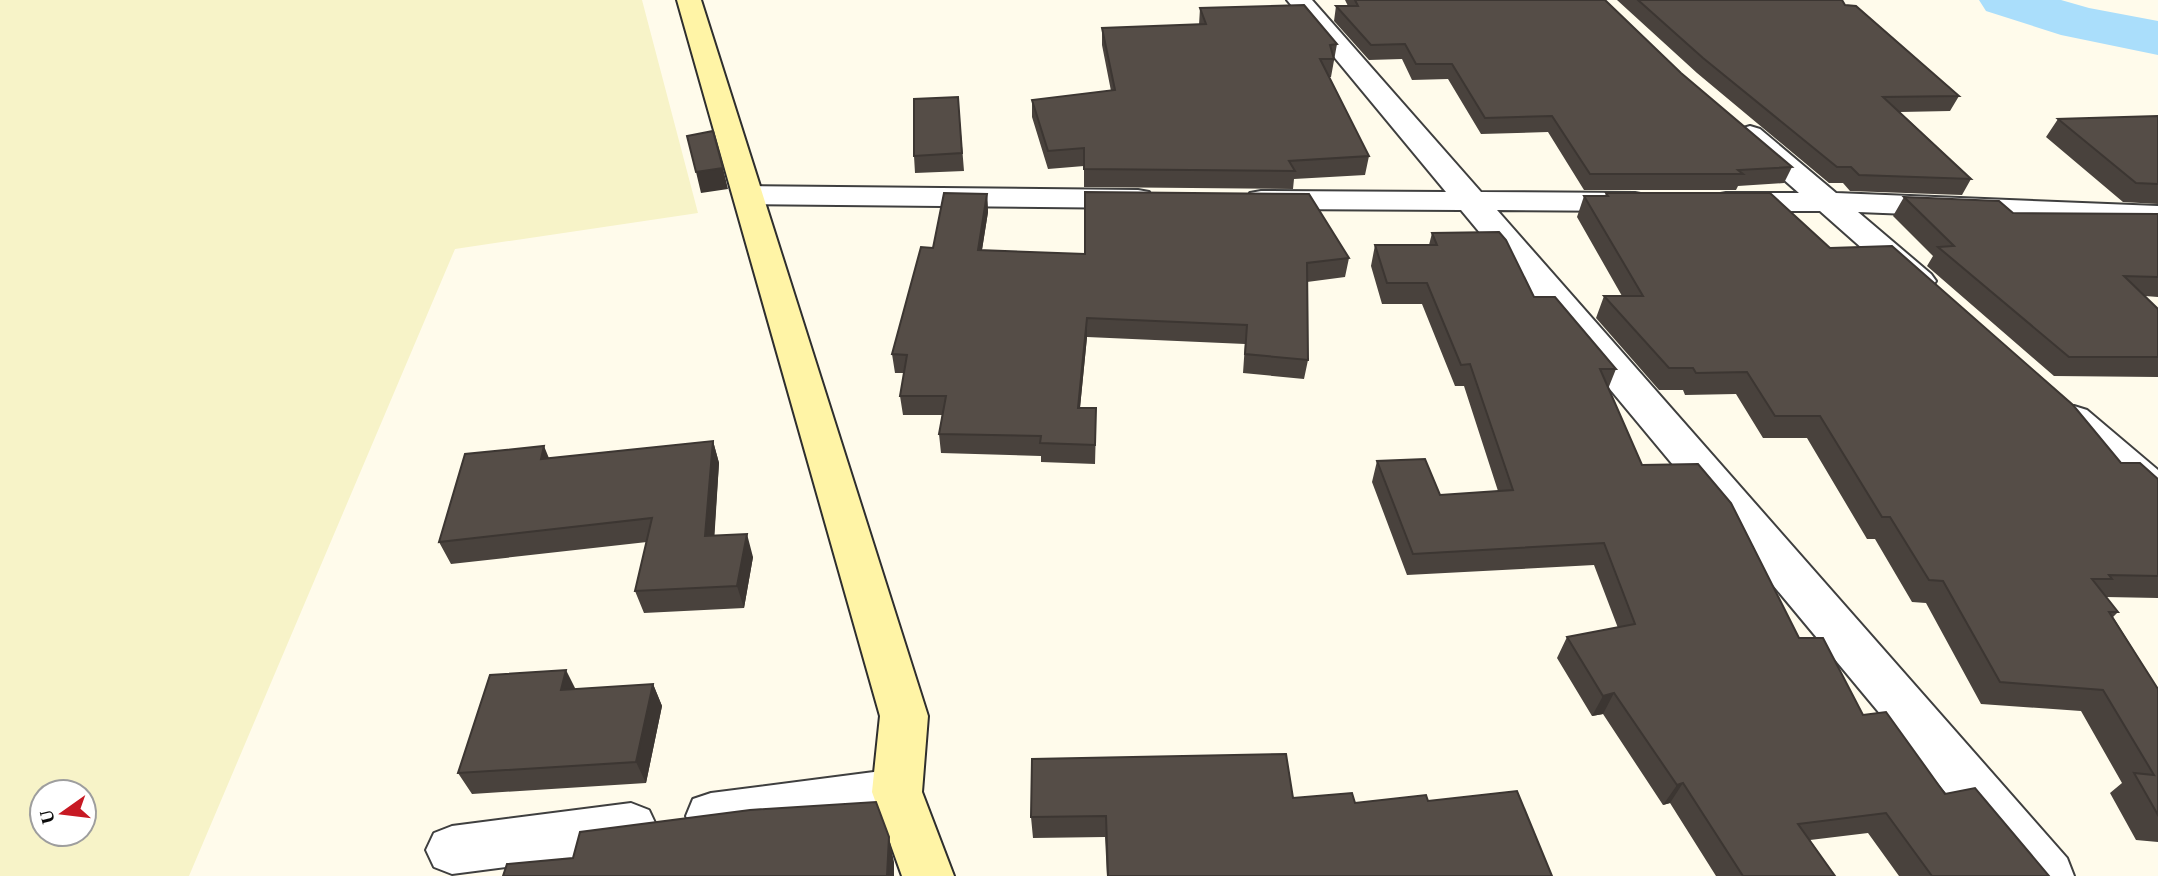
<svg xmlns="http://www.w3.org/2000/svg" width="2158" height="876" font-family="Georgia,serif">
<rect width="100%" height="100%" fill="#fffbeb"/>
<path fill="#f7f3c8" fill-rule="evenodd" d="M0,0H642L698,213L455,249L189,876H0ZM42,792H84V834H42Z"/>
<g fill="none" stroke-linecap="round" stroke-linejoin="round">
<path fill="#aadefb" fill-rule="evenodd" d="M1979,0H2061L2089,8L2158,21V55L2061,35L1986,11Z"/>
<defs>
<path id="street" d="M1287,0H1312L1481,192L1635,193L1646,195L1650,202L1646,209L1635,211L1497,210L2067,858L2074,876H2015L1461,210L1261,209L1250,207L1246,200L1250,193L1261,191L1446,192Z
M1750,126L1760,129L1836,193L2158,206V224L1858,212L1931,274L1936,281L1931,288L1919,291L1907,288L1820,211H1726L1715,209L1711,202L1715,195L1726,193H1799L1740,141L1736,135L1740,129Z
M748,186L1138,190L1149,192L1153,199L1149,206L1138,208L748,204L737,201L733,195L737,189Z
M2074,406L2087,410L2158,470V508L2144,503L2061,428L2055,419L2061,410Z
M897,769L915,776L922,792L915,808L897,815L711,839L693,833L686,816L693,799L711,793Z
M631,803L649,810L657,827L649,844L631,851L452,874L434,867L426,850L434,833L452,826Z"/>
<path id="secondary" d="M677,0H701L928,716L922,792L954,876H902L872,792L880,716Z"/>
</defs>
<use href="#street" stroke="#3f3f3f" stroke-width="4"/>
<use href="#secondary" stroke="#2e2e2e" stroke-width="4"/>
<use href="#street" fill="#fff" fill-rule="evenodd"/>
<use href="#secondary" fill="#fff4a6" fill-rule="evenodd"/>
</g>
<path fill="#49423d" d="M1345,0H1605L1681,73L1792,167L1784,183L1738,186L1736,190H1584L1548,132L1481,134L1448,79L1412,80L1402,59L1369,60L1334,21L1336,6H1348Z
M1617,0H1842L1845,5L1959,96L1950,111L1900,112L1971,179L1962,195L1850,191L1843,183H1829L1697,73Z
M1200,8L1337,44L1331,77H1329L1369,156L1365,175L1294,179L1293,189L1084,187V166L1048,169L1032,117V100L1111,91L1102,45V28L1199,25Z
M958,97L964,171L915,173L914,156Z
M2158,116V204L2123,202L2046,137L2058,119Z
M1606,193L1830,248L2121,463L2158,479V598L2106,597L2118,612L2113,617L2158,689V842L2136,840L2110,793L2122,783L2081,711L1981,704L1926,603L1912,602L1875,539H1867L1807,438H1763L1736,394L1685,395L1683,390H1659L1596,318L1604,296H1622L1577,217L1584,196H1605Z
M987,194L988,212L982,250L1085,254L1349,258L1345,277L1307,282L1308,360L1304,379L1243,373L1245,344L1087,337L1080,408L1096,427L1095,464L1041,462V456L941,453L939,434L942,415H903L900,396L904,373H895L892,354L933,248Z
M1904,197L2013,213L2158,214V297L2145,296L2158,309V377L2054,376L1927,266L1933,256L1893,216Z
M1432,233L1534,297L1616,369L1608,389L1642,465L1799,638L1863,715L1945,794L2049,876H1899L1868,833L1810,840L1835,876H1716L1670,803L1663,805L1603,714L1592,716L1557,658L1567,637L1618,628L1594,565L1407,575L1372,482L1377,461L1440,495L1498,491L1464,386H1455L1422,304H1382L1371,266L1375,245H1429Z
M713,441L719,463L714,536L753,557L744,608L644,613L635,591L647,542L451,564L439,542L549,458Z
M653,684L662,706L646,783L472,794L458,773L575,689Z
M1293,798L1355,803L1428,801L1552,876H1107L1105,837L1033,838L1031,817Z"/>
<path fill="#3c3632" d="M723,168L728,189L701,193L696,172Z
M987,194L988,212L979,268L978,250Z
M1087,318V337L1078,427V408Z
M713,441L719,463L713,559L705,536Z
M544,446L553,468L541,459Z
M747,534L753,557L744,608L737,586Z
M566,670L577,692L561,690Z
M653,684L662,706L646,783L636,762Z
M1614,693L1603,714L1592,716L1603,696Z
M1683,783L1670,803L1663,805L1677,785Z
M889,837L894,862V876H887Z"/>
<path fill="#554d47" stroke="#3c3632" stroke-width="2" d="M1355,0H1605L1681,73L1792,167L1738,170L1743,174H1590L1552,116L1485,118L1452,64H1416L1405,44L1371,45L1336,6H1358Z
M1638,0H1842L1845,5L1856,6L1959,96L1883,97L1971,179L1859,175L1851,167H1837L1703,58Z
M1304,5L1337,44L1330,45L1334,59H1320L1369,156L1289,161L1295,171L1084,169V148L1048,151L1032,100L1115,90L1102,28L1206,24L1200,8Z
M958,97L962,153L914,156V99Z
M2158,116V184L2136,183L2058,119Z
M713,131L723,168L696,172L687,136Z
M1085,192L1309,194L1349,258L1307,263L1308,360L1245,354L1247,325L1087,318L1078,408H1096L1095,445L1040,443L1041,436L939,434L946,396H900L907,355L892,354L921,247L933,248L944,193L987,194L978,250L1085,254Z
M1606,193H1770L1830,248L1892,246L2073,405L2121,463H2140L2158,479V576L2109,575L2112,579H2092L2118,612H2109L2158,689V815L2134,773L2154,775L2103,690L2000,682L1943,581L1929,580L1890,517H1882L1820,416H1775L1747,372L1696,373L1693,368H1669L1604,296H1643L1584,196H1608Z
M1904,197L1999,201L2013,213L2158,214V277L2124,276L2158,309V357H2069L1938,247L1954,246Z
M1499,232L1506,240L1534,297H1555L1616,369H1600L1642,465L1698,464L1731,503L1799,638H1823L1863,715L1886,712L1945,794L1975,788L2049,876H1932L1886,813L1798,824L1835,876H1743L1683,783L1677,785L1614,693L1603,696L1567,637L1635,624L1604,543L1413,554L1377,461L1425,459L1440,495L1513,490L1470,364L1461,365L1427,283H1387L1375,245H1437L1432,233Z
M713,441L705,536L747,534L737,586L635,591L652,518L439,542L465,454L544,446L541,459Z
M566,670L561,690L653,684L636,762L458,773L490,675Z
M1286,754L1293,798L1352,793L1355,803L1426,795L1428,801L1517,791L1552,876H1108L1106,816L1031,817L1032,759Z
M876,802L889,837L887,876H503L507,864L573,858L580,832L750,810Z"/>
<g transform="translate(63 813) rotate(256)"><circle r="33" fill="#ffffff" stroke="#9e9e9e" stroke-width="2"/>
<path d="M0-5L12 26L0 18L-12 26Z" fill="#c71923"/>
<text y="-10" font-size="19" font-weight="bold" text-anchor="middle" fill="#0c0c0c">U</text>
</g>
</svg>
